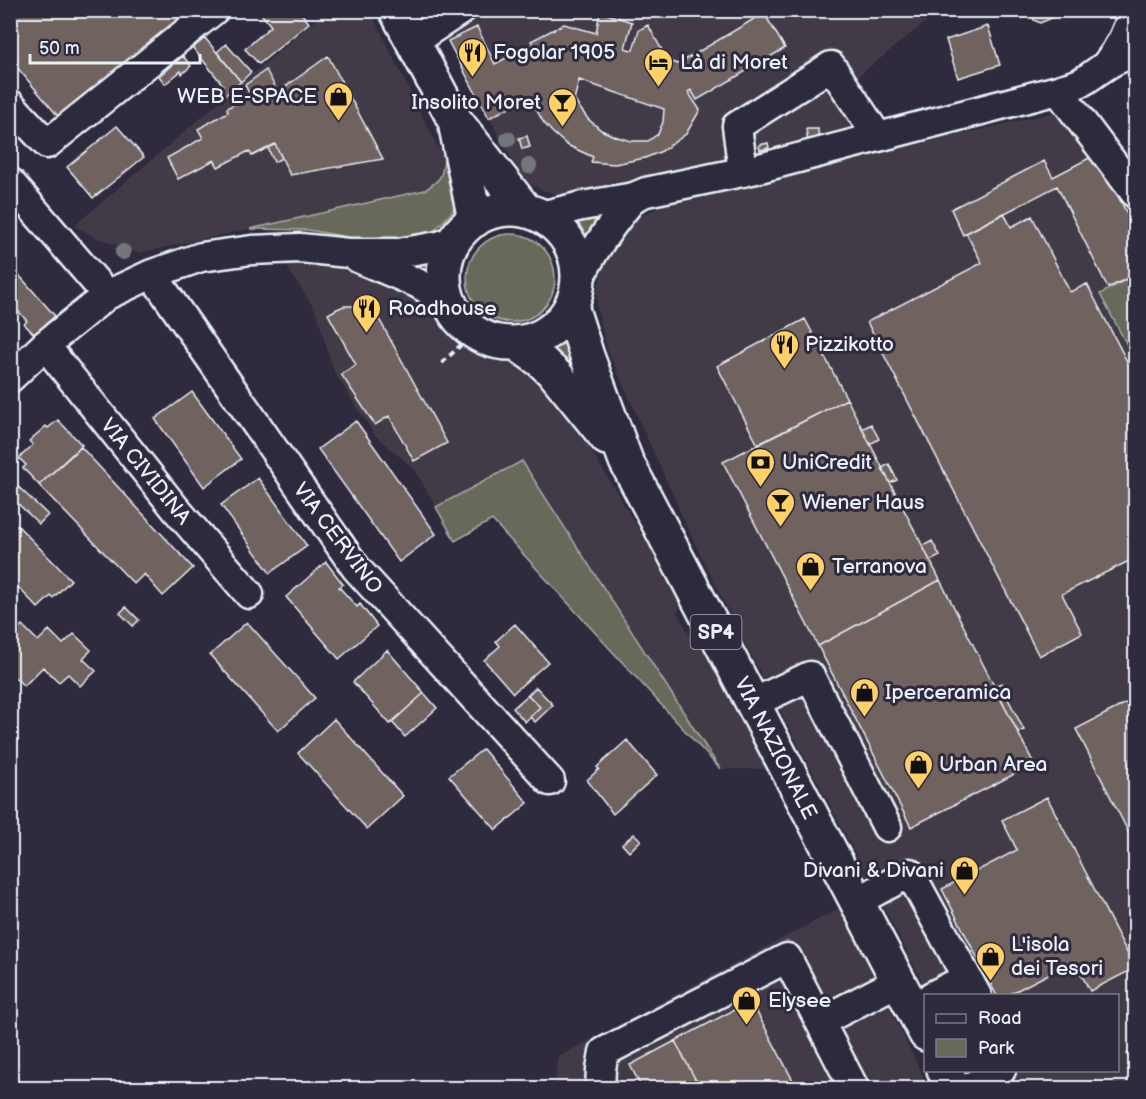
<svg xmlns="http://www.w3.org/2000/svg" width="1146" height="1099" font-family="'Balsamiq Sans',sans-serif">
<rect width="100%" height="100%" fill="#2f2a3d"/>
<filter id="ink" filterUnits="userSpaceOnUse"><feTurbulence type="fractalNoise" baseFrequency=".0167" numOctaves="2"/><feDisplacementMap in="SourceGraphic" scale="12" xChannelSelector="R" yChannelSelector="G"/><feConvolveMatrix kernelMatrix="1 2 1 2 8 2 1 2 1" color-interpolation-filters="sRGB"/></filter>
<g filter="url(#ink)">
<path fill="#423b47" d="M326,11H370L444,159L442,175L435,183L425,190L139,253L97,238L74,226Z
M434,11H939L855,79L881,122L735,164L572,194H557L542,190L530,184L519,173L448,41Z
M1085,105L1135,167V275L1100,294L1136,360L1135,1088H978L969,1071L1118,1070V996H930L738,630L694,542L607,349L597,307V292L600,279L608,254L623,231L641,216L663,205Z
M283,261L340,269L383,283L413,295L431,310L455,339L469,351L485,357L516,364L526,368L545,384L569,413L682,602L677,613L692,639L706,643L769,769H720L523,461L436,507L415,470L375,435L334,372L316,311Z
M840,908L929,1088H555L558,1057Z"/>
<path fill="#67695a" stroke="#a8ada9" stroke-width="1.5" d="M444,159L453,181L456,192L453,211L432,233L388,244L308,230L250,229L425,190C441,179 442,178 444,159Z
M612,211L584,242L578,230L571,222Z
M467 278a44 44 0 1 1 88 0a44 44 0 1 1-88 0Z
M435,257L432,271V284L398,265Z
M1135,275V360L1100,294Z
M566,338L610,430L545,351L557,345Z
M522,461L720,769L492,520L455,541L436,507Z"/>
<path fill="#70625e" stroke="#e8f1f8" stroke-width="1.5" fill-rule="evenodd" d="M10,10H188L192,14L62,121L10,59Z
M258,10H300L301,13L309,23L259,64L245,49L271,26Z
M1010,10H1030L1031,11L1013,18Z
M1071,10L1040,23L1034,20L1030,10Z
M600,12L632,22L625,48L631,50H633L639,30L648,25L668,61L678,64L764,13L785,48L697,100L691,90L688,92L700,110L686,134L662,151L645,158L615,164L591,162L593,157L567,145L552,132L544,123L529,97L489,118L448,41L477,27L495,64L533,44L531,41L564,24L596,33ZM579,80L664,109L663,122L658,134L648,141H631L614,136L601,130L588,119L574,100Z
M988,26L1000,65L958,78L946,40Z
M205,38L241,82L223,97L217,91L223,85L193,48Z
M226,44L251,72L241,82L217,52Z
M183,56L191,66L182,74L181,71L165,84L159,76Z
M328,56L383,159L290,175L275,144L252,156L249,151L218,167L214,160L178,179L167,158L203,138L198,129L228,112L227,108L250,95L245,85L266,70L278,92Z
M117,126L144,157L93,198L67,167Z
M806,129H818L819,142L808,143Z
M527,136L530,147L522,149L519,138Z
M768,143L769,148L760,150L759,145Z
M275,144L282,158L274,162L268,148Z
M1095,155L1107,180L1109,179L1132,223L1130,225L1136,235V274L1108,288L1057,186L963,235L951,209L1044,161L1053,177Z
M1004,213L1011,227L1032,216L1070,292L1087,284L1136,379V565L1133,559L1062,594L1082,633L1039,656L867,322L982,263L966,233Z
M10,265L55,316L34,334L24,324L27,321L10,302Z
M344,306H354L364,309L374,314L379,319L447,443L414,461L389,416L375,425L341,374L356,365L328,314L337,309Z
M805,319L847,399L758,445L717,366Z
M192,392L241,459L204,487L155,419Z
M847,399L940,580L818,646L723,462Z
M58,420L82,445L39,485L23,468L26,465L19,458L33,445L29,441L46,426L48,428Z
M356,421L436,534L399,562L318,449Z
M871,424L879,439L870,444L862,429Z
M81,447L193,568L163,596L144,574L134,584L39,485Z
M889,464L897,480L890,483L882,468Z
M258,478L307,546L270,573L221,505Z
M10,479L48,515L39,524L10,496Z
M17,525L71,580L53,598L51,596L38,608L18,587L15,590L10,586V531Z
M932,541L940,556L930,561L923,546Z
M326,562L343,584L339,587L357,607L360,604L377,626L339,659L286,597Z
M940,580L1034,764L911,827L818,646Z
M126,607L139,620L133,626L120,613Z
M247,622L315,698L278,731L210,655Z
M515,624L548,662L513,693L484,660L500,646L496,641Z
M22,625L38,641L49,630L63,644L74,634L91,650L83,659L96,671L80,686L68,674L59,682L43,667L24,686L10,673V636Z
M387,650L424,693L390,724L353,682Z
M1002,683L1008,694L1000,698L994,686Z
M536,687L553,705L535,722L530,717L540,707L528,695Z
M424,693L437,708L405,737L392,722Z
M528,695L540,707L525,722L513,708Z
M1007,697L1024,730L1018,732L1001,700Z
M1136,698V847L1076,729Z
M334,719L403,796L367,829L298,753Z
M627,740L657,775L613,814L587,780L599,769L597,767Z
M483,749L528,803L496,830L449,776Z
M1047,797L1135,968L1090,991L1074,961L1006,996H997L942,889L1017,850L1002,820Z
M634,834L641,840L629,852L622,844Z
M751,1001L797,1088H700L675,1041Z
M675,1041L700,1088H642L630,1065Z
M1136,1050V1071L1127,1054Z"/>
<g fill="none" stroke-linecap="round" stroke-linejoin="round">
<defs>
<path id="minor" d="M412,42L461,10
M1106,65C1120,48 1128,32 1133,11
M1058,90L1136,194
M10,104L47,144L214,10
M743,172L737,126L831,66L878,137
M10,182L107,295
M540,216L582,206L634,197L646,192L756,169L1058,90C1067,87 1077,85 1085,80C1102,69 1115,56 1136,54
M358,258L417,283L449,302
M152,274L356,568L550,781
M578,281C593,250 612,223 634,197
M45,345L175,508L249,594
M10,378L45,345L107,295L152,274L201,257L252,250L300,248L348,253H399L438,246L454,241
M753,703L810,676L887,827
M856,902L910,873L977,996
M932,996L967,978
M820,1022L897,982
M600,1088L601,1069L604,1052L787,958L854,1088
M969,1088L1001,1070"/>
<path id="major" d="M396,10L454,119L526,211
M456,127L475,220
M444 276a67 67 0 1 1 134 0a67 67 0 1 1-134 0Z
M571,306L587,356L626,461L926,1034
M516,343L540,360L556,375L607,438
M944,1070L953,1088"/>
</defs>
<use href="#minor" stroke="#e8f1f8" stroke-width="33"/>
<use href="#major" stroke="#e8f1f8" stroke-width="38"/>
<path stroke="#e8f1f8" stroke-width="4" stroke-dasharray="6 4.5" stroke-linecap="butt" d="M442,363L463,343"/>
<use href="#minor" stroke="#2f2a3d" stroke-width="28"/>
<use href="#major" stroke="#2f2a3d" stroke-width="33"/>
</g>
<g fill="#75767d">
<circle cx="508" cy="139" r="8"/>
<circle cx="529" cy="166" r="8"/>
<circle cx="123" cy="252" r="8"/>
</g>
</g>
<defs>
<symbol id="restaurant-pin" viewBox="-11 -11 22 30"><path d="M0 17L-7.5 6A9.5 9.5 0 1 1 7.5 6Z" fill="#ffd166" stroke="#2f2a3d"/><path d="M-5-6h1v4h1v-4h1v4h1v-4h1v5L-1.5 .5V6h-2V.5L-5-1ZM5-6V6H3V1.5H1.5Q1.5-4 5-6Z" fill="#111"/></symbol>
<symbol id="hotel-pin" viewBox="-11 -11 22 30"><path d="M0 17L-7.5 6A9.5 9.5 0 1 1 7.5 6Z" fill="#ffd166" stroke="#2f2a3d"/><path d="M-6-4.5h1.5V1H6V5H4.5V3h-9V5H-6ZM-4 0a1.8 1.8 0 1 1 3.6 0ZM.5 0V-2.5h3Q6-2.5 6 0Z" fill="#111"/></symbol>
<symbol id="shop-pin" viewBox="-11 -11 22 30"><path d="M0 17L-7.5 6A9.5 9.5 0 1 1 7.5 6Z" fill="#ffd166" stroke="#2f2a3d"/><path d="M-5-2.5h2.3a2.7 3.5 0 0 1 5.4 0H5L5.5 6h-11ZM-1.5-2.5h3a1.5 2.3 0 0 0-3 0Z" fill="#111"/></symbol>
<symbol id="bar-pin" viewBox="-11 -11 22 30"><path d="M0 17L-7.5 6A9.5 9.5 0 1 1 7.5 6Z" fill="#ffd166" stroke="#2f2a3d"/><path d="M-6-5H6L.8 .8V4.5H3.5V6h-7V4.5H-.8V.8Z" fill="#111"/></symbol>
<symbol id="bank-pin" viewBox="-11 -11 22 30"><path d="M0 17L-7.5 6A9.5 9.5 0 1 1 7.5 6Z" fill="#ffd166" stroke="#2f2a3d"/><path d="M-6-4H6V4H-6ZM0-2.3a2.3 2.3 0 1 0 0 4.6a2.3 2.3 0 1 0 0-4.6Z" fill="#111"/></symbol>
</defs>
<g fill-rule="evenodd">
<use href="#restaurant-pin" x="456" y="36" width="33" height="45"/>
<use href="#hotel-pin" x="642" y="46" width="33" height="45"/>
<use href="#shop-pin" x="322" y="80" width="33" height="45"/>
<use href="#bar-pin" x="546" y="86" width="33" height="45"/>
<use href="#restaurant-pin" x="350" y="292" width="33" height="45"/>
<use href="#restaurant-pin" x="768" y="328" width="33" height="45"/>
<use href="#bank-pin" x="744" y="446" width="33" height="45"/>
<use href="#bar-pin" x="764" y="486" width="33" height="45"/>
<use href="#shop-pin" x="794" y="550" width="33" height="45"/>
<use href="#shop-pin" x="848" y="676" width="33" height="45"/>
<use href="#shop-pin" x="902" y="748" width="33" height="45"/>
<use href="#shop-pin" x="948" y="854" width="33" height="45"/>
<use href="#shop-pin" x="974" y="940" width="33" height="45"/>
<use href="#shop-pin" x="730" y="984" width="33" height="45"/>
</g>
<g text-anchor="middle" stroke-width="6" stroke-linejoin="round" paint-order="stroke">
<rect fill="#2f2a3d" stroke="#b0b5c0" stroke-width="1.5" x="690.5" y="615" width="51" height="34" rx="4.5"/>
<g font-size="20" font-weight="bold" fill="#e8f1f8">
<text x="716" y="639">SP4</text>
</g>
<g font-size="21" fill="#e8f1f8" stroke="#2f2a3d" text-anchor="start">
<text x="493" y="59">Fogolar 1905</text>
<text x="680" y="69">Là di Moret</text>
<text x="317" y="103" text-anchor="end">WEB E-SPACE</text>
<text x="541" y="109" text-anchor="end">Insolito Moret</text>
<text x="388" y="315">Roadhouse</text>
<text x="805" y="351">Pizzikotto</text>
<text x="782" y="469">UniCredit</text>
<text x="802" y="509">Wiener Haus</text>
<text x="832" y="573">Terranova</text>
<text x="885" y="699">Iperceramica</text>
<text x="939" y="771">Urban Area</text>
<text x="944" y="877" text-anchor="end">Divani &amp; Divani</text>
<text x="1011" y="951">L'isola<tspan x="1011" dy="24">dei Tesori</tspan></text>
<text x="768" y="1007">Elysee</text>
</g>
<g font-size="21" fill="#e8f1f8" stroke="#2f2a3d">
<text transform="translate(146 471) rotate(51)" y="7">VIA CIVIDINA</text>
<text transform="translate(338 538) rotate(53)" y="7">VIA CERVINO</text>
<text transform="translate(776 748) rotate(63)" y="7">VIA NAZIONALE</text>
</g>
</g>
<rect width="1146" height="1099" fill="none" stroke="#2f2a3d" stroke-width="36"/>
<rect x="18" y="18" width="1110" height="1063" fill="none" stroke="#e8f1f8" stroke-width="2" filter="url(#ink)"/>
<rect x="924" y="994" width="195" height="78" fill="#2f2a3d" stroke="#797a88" stroke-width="1.5"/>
<rect x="936" y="1014" width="30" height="9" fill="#2f2a3d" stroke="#797a88" stroke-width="1.5"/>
<text x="978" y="1024" font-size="18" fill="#e8f1f8">Road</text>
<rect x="936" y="1039" width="30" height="18" fill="#67695a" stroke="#797a88" stroke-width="1.5"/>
<text x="978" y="1054" font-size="18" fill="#e8f1f8">Park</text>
<path d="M30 54v9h170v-9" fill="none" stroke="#e8f1f8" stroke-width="3"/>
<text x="39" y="54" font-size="18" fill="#e8f1f8" stroke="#2f2a3d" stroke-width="4.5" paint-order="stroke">50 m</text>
</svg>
